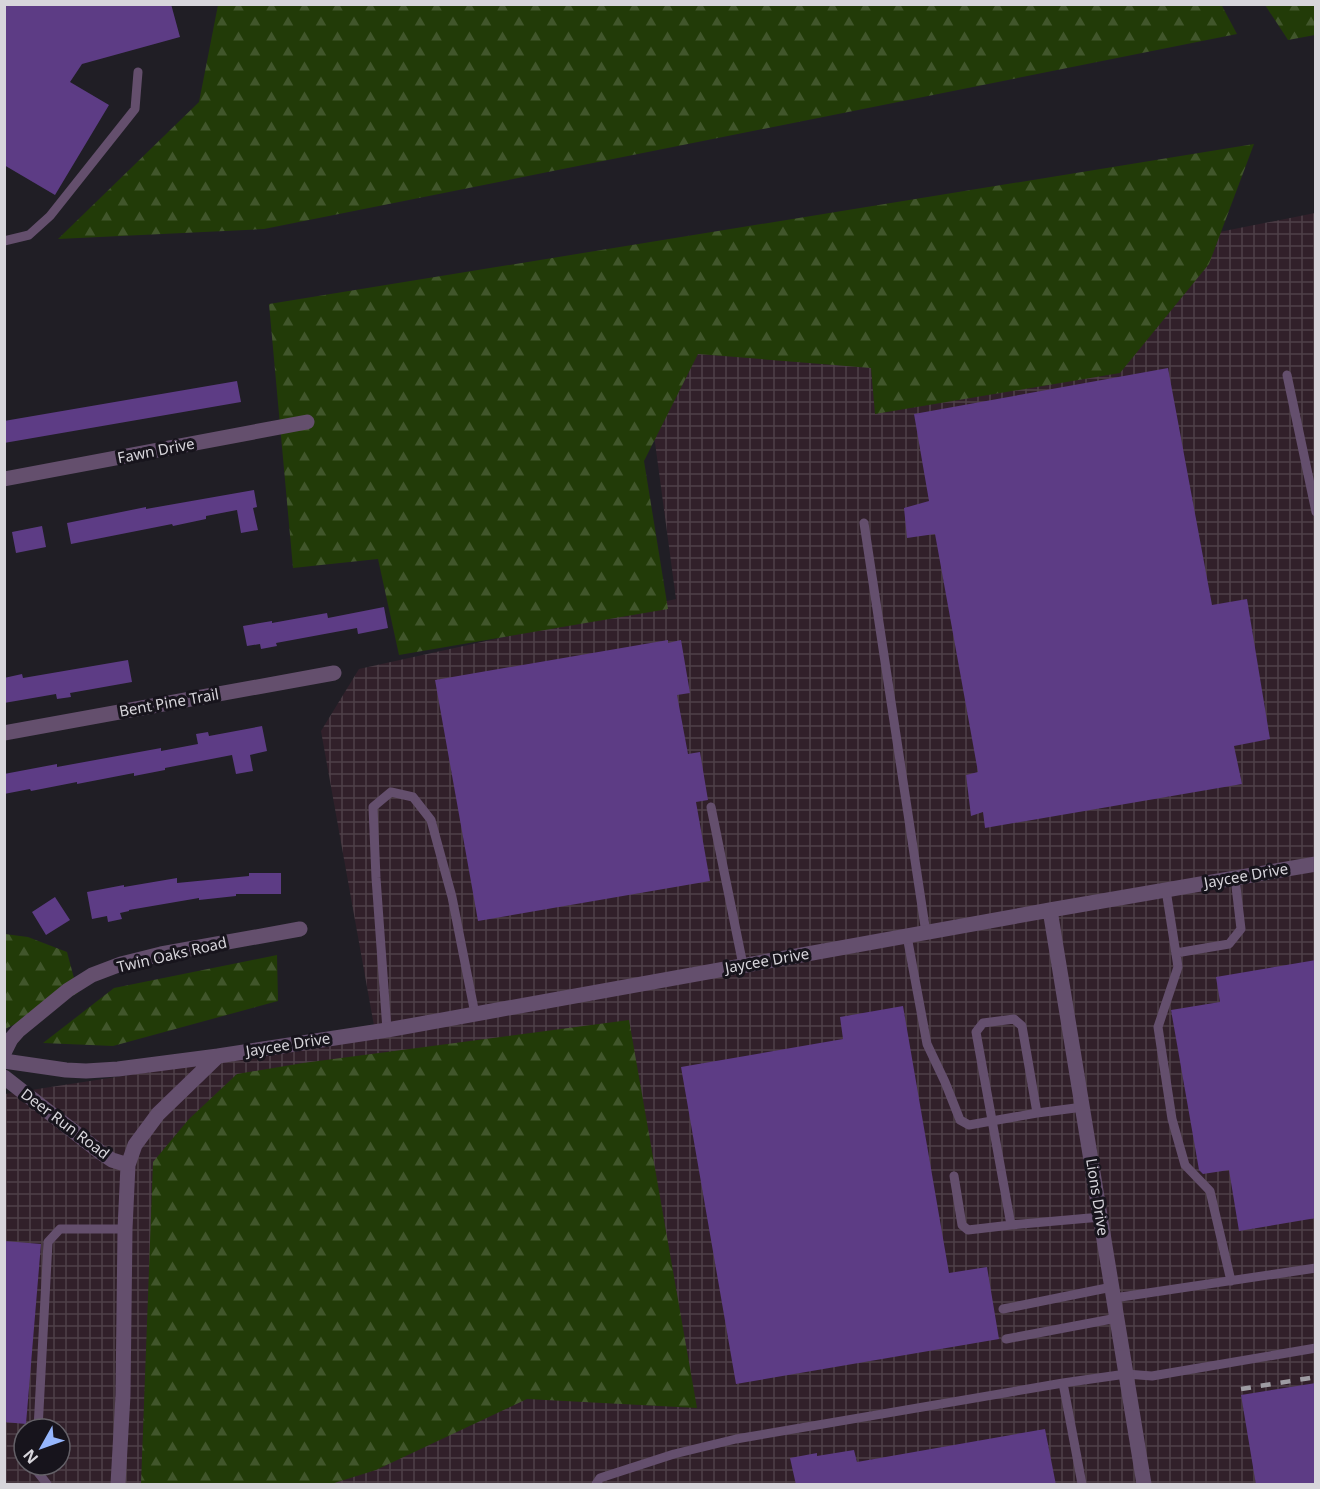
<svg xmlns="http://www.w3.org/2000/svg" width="1320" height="1489" font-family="'Noto Sans',sans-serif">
<defs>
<pattern id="industrial-grid" width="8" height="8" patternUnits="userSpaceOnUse" patternTransform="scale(1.5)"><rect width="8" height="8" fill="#31202a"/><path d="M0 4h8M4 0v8" fill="none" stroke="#4e4048"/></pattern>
<pattern id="forest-firs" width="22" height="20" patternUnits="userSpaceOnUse" patternTransform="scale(1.5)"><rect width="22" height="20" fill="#223b08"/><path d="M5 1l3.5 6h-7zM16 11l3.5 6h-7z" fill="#41562b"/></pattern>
</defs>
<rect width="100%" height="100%" fill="#201e25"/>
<path fill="url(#industrial-grid)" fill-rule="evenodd" d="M1315,213V1484H5V1094L376,1037L321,731L359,669L676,599L654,435L636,348ZM24,1429H60V1465H24Z"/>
<path fill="url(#forest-firs)" d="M1221,4L1237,34L264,229L58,239L199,102L218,5Z
M1265,5H1315V35L1288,40Z
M1254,144L1209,264L1120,373L875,414L871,368L698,354L644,461L668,609L399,655L378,559L293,568L269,304Z
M5,934L28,937L67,952L78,993L5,1029Z
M277,955L278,1001L113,1046L43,1043L114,988Z
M629,1020L697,1408L527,1399L376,1470L331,1484H141L153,1162L189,1119L237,1074L303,1063Z"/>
<path fill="#5d3c85" d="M4,4H171L180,37L82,64L70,82L109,105L55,195L4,165Z
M1168,368L1212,605L1247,599L1270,739L1234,746L1242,784L985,828L983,812L971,816L966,775L978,772L935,534L907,538L904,508L929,501L914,414Z
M237,381L241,402L4,443V421Z
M254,490L257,507L253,508L258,530L241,533L237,510L206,516V519L173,526L172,524L71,544L67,523L146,507V509Z
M42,526L46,547L16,553L12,532Z
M384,607L388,628L358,634L357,628L276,643L277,646L261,649L260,644L247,646L243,626L272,621V623L327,613L328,618Z
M668,640V643L681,640L690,693L677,695L688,754L700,752L708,800L696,802L710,881L478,921L435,680Z
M128,660L132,682L70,693L71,697L57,699L56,694L4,703V678L22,674L23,678Z
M262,726L267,751L250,755L253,771L236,774L232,755L165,768V770L134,776V773L77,784V782L31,791L30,789L4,794V774L57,764V767L161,748V751L198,744L196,734L208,732L209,736Z
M249,873H281V894H236V896L199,900V898L129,910V911L120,913L122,919L108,922L107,916L92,919L87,892L124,885V887L177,878V883L249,876Z
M55,897L70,920L46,935L32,912Z
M1316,960V1218L1239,1231L1229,1170L1203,1174L1199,1170L1171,1010L1220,1002L1216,977Z
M903,1006L949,1273L987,1267L999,1339L736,1384L681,1067L843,1039L840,1017Z
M4,1241L41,1244L26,1424L4,1422Z
M1316,1383V1485H1256L1241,1395Z
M1045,1429L1056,1485H796L790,1458L817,1453V1456L854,1450L857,1462Z"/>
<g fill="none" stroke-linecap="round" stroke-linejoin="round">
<path stroke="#644f6d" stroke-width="9" d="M4,241L29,235L50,216L135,109L138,72
M1287,375L1316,512
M864,523L926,933
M711,807L743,965
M1166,890L1178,967L1158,1027L1172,1119L1185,1165L1210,1191L1231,1281
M907,936L927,1044L945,1082L960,1120L969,1125L1037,1113
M1176,953L1229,944L1241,929L1235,878
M387,1030L376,878L373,807L391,792L413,797L431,820L452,897L475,1014
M1083,1107L1037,1113L1022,1026L1014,1019L983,1023L976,1032L1011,1225L1101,1217
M954,1176L962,1225L968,1230L1011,1225
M1114,1298L1316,1268
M1003,1309L1112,1287
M1006,1339L1117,1318
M1063,1383L1082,1484
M38,1429L48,1242L60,1229H125
M36,1465V1470L47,1484
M596,1484L600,1478L674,1454L736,1439L1063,1383L1126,1374L1152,1376L1316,1348"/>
<path stroke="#644f6d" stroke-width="15" d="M4,479L307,422
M4,733L334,673
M1050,910L1144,1484
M4,1053L11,1039L18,1031L68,990L92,975L121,964L161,954L300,929
M4,1061L66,1070L86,1071L118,1069L218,1056
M4,1077L100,1152L112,1160L128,1165
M118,1484L123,1395L125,1229L128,1165L135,1145L158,1114L218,1056L387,1030L1050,910L1316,864"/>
<path stroke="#9e9ca3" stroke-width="4.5" stroke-dasharray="10 10" stroke-linecap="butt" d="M1241,1389L1316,1377"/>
</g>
<g text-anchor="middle" stroke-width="6" stroke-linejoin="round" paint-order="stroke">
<g font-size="15" fill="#d7d5db" stroke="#17141c">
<text transform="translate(156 451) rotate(-11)" y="5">Fawn Drive</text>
<text transform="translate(169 703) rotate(-10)" y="5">Bent Pine Trail</text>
<text transform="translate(1246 876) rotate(-10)" y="5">Jaycee Drive</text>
<text transform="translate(172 955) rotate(-13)" y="5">Twin Oaks Road</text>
<text transform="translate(767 961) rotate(-10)" y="5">Jaycee Drive</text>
<text transform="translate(288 1045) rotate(-9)" y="5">Jaycee Drive</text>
<text transform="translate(65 1124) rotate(37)" y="5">Deer Run Road</text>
<text transform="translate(1097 1197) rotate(81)" y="5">Lions Drive</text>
</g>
</g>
<rect width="1320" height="1489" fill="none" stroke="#d7d5db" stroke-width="12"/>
<g transform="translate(42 1447) rotate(230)"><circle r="28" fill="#17141c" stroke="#646168" stroke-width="1.5"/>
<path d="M0-4.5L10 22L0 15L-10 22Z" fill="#96b6fd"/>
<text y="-9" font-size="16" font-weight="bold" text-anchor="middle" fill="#d7d5db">N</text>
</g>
</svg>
